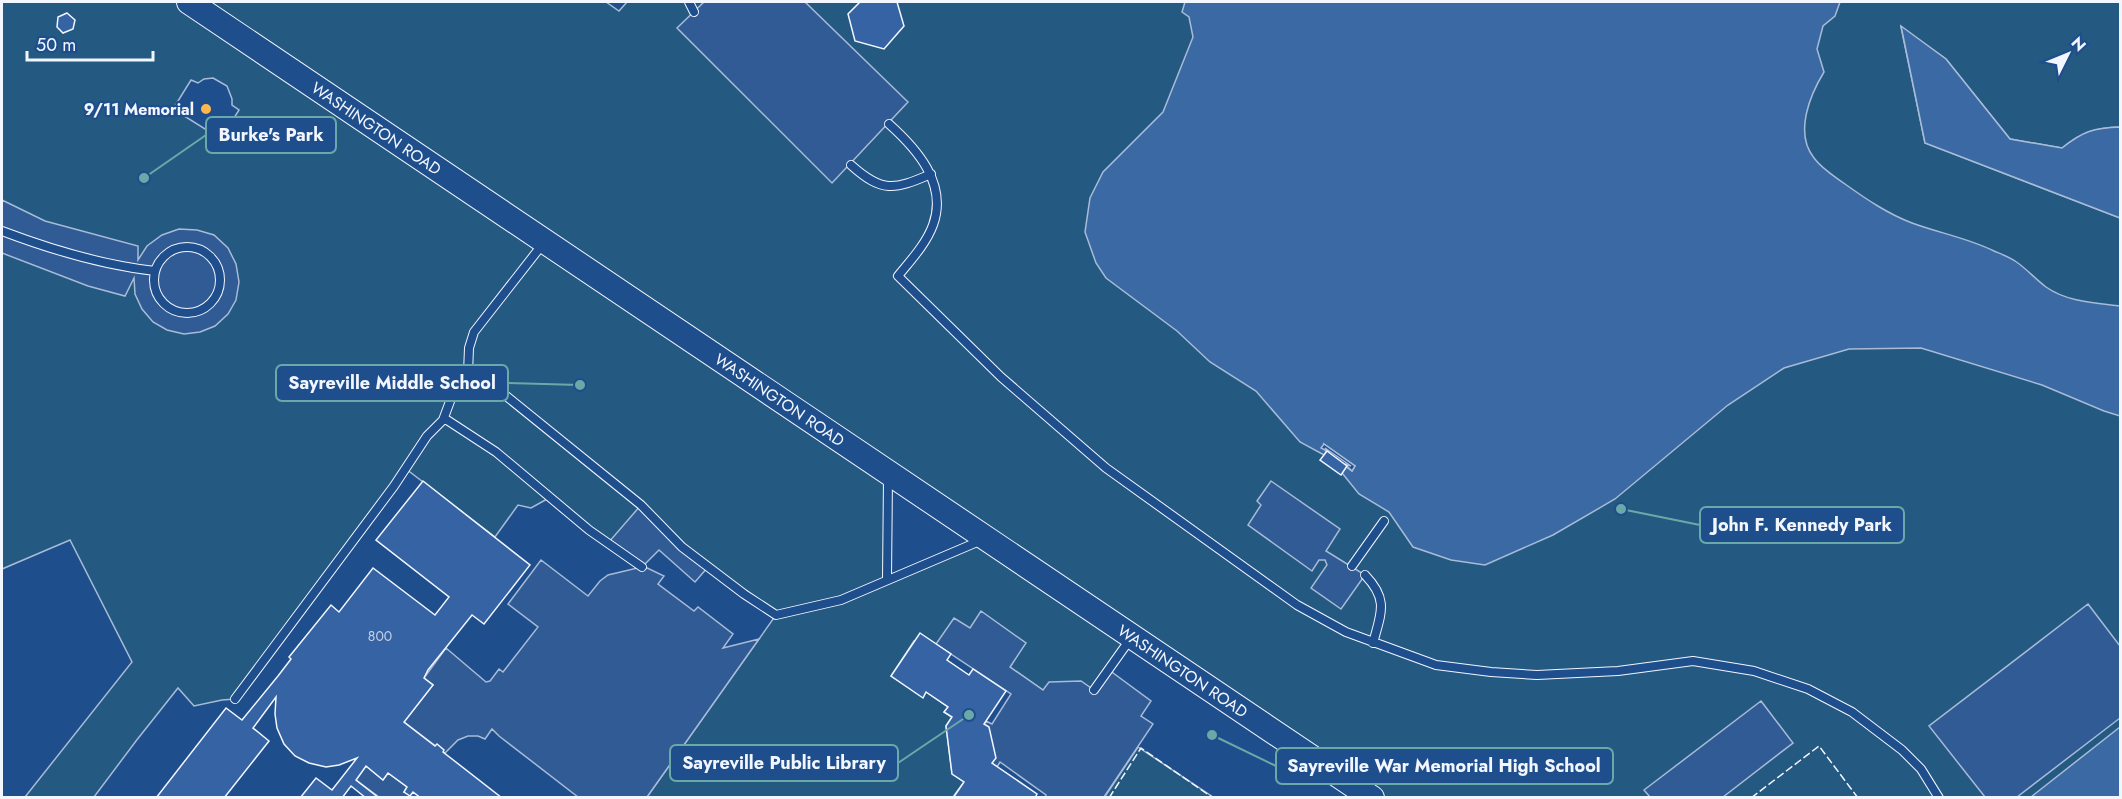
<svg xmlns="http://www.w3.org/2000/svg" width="2122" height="799" font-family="Jost,sans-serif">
<rect width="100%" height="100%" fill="#1f4e8c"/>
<path fill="#245a82" stroke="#a8bbd7" stroke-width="1.5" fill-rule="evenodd" d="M2,2H606L619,11L627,2H2120V127C2095,128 2082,132 2062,148L2010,139L1946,59L1901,27L1925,143L2120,218V797H1372L1132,637L1094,690H1043L1010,667L1025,643L967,632L947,651L939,646L932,649L914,641L891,676L923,697L926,692L948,707L944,712L952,717L946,726L952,773L964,782L953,797H647L776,615L682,547L608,543L549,498L531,508L518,505L495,537L406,469L235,699L222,700L194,706L178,688L136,741L94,797H25L132,662L70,540L2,569ZM213,78L227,86L232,99V105L239,110L221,139L173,109L191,80L198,83L204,79ZM889,474L985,538L887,579Z
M1138,747L1213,797L1104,798Z"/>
<path fill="#305b95" stroke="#a8bbd7" stroke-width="1.5" d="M704,2H805L908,102L832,183L677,28Z
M2,200L45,221L138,246V260L147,246L162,235L179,229L197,230L214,235L228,248L236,264L239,282L236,300L228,314L215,326L200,332L184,334L167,330L153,322L142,309L135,294L134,278L125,296L88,286L2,253Z
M1271,481L1340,529L1326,551L1365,575L1341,609L1311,588L1327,565L1325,560H1319L1312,571L1248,525L1261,505L1257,501Z
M641,505L708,567L695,582L659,550L643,566L664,576L658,584L694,611L698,607L733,634L723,648L759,639L647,797H578L499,736L492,729L485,739L478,736H468L458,740L445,753L404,722L433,685L424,678L446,648L486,682L490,681L499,669L503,672L538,627L508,604L541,560L588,596L600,581L608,575L642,567L608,543Z
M2088,604L2120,646V718L2017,797H1985L1929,726Z
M981,611L1026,643L1010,667L1043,690L1049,682L1081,681L1094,690L1109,670L1151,701L1141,716L1153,724L1104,797H1045L1046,795L1000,762L997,767L992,763L995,758L984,724L986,721L992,724L1011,694L936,644L954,618L970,628Z
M1761,701L1793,743L1723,797H1650L1644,790Z
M366,766L383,780L388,773L407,787L404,792H413L421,797H379L356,780Z"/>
<path fill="#3b69a3" stroke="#a8bbd7" stroke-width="1.5" d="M1185,2H1840L1835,16L1823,26L1817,49L1824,72C1810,95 1794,133 1814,158C1822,169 1834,176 1845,184C1866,199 1888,214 1912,223C1939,233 1968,238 1994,251C2001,254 2009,257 2015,261C2026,268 2035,279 2046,287C2067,302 2096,303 2120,306V416L2104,411L2042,385L1921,348L1849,349L1784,368L1728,405L1615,499L1553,535L1485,565L1451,560L1413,547L1389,512L1359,494L1342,473L1346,467L1352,471L1355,466L1324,444L1326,452L1324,455L1300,442L1256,391L1210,362L1177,331L1106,278L1096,263L1085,232L1090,198L1103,172L1163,112L1193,37L1189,17L1182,12Z
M1901,26L1946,59L2010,139L2062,148C2083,131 2094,128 2120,127V218L1925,143Z
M2120,727V797H2031L2036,793Z"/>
<path fill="#1f4e8c" stroke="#a8bbd7" stroke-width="1.5" d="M1324,444L1355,466L1352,471L1345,464L1351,466L1325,448L1329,452L1321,448Z"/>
<path fill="#3563a3" stroke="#f2f6ff" stroke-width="1.5" d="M860,2H897L904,26L884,49L855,41L848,14Z
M67,13L75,20L73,29L63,33L57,27L58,17Z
M1327,451L1347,466L1341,475L1320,460Z
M423,481L530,565L484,624L472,615L428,670L424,678L433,685L404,722L435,746L437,744L444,750L443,752L502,798H421L413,792L410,796L404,792L407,787L388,773L383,780L366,766L356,780L379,798H366L351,786L342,798H300L316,778L332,790L357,758L339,765L326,767L309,763L295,756L284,744L277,728L275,714L276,697L253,728L269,741L224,798H156L226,708L242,720L278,676L291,659L289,657L331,605L339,612L373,568L435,615L449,597L376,540Z
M920,633L951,654L947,660L969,675L973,669L1006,691L984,724L989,727L996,758L992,763L1037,794L1035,798H953L964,782L952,774L946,726L952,717L944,712L948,707L926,692L923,698L891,676Z"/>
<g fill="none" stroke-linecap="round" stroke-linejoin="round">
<defs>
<path id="lane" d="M689,2L694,12
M889,124C917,149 948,184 933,225C926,244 911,260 898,276L1001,377L1106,468L1297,605L1346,632L1436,665L1491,672L1537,675L1618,671L1693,661L1754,671L1808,689L1852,712L1902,750L1921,769L1939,798
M851,165C882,193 894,190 931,174
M2,231C52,250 101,265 155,271
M154 280a33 33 0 1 1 66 0a33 33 0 1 1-66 0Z
M468,373L469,348L474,332L542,245
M443,420H447L496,452L589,530L642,567
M1352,566L1384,521
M1365,575C1389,600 1381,613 1373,643
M887,579L888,478
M1094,690L1131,638
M235,699L394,486L427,436L443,420L458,380L468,373L479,374L641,505L682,547L744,594L776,615L841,600L982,540"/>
<g id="primary">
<path id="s1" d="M189,2L1372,798"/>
</g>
</defs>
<use href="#lane" stroke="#f2f6ff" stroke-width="10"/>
<use href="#primary" stroke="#f2f6ff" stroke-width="26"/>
<use href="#lane" stroke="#1f4e8c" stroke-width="8"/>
<use href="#primary" stroke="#1f4e8c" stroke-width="24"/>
<path stroke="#f2f6ff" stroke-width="1.5" stroke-dasharray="8 3" stroke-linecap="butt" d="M1109,798L1141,748L1213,798
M1751,798L1819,746L1858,798"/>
</g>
<circle fill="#ffb74d" stroke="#1f4e8c" stroke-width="2" cx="206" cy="109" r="6"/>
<g text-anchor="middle" stroke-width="4.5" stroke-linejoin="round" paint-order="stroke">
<g font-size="14" fill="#c3d1e8">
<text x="380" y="641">800</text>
</g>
<g font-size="16" font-weight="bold" fill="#f2f6ff" stroke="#1f4e8c" text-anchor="end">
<text x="194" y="115">9/11 Memorial</text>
</g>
<g font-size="16" fill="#f2f6ff" stroke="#1f4e8c">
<text dy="6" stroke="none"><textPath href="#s1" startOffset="226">WASHINGTON ROAD</textPath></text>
<text dy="6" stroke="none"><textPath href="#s1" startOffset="712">WASHINGTON ROAD</textPath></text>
<text dy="6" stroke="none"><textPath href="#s1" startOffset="1198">WASHINGTON ROAD</textPath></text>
</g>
</g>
<path fill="none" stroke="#6aa9a8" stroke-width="2" d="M144 178L206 135M580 385L508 383M1621 509L1700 525M969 715L898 763M1212 735L1276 766"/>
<g fill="#6aa9a8" stroke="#1f4e8c" stroke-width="2">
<circle cx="144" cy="178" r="6"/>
<circle cx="580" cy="385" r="6"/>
<circle cx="1621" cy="509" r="6"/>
<circle cx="969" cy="715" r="6"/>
<circle cx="1212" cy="735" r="6"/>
</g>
<g fill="#1f4e8c" stroke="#6aa9a8" stroke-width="2">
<rect x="206" y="117" width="130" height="36" rx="6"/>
<rect x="276" y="365" width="232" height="36" rx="6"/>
<rect x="1700" y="507" width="204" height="36" rx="6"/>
<rect x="670" y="745" width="228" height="36" rx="6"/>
<rect x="1276" y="748" width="337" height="36" rx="6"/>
</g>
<g font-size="18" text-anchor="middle" font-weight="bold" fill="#f2f6ff">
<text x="271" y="141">Burke's Park</text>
<text x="392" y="389">Sayreville Middle School</text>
<text x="1802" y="531">John F. Kennedy Park</text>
<text x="784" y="769">Sayreville Public Library</text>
<text x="1444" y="772">Sayreville War Memorial High School</text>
</g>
<rect width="2122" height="799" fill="none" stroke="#f2f6ff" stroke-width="6"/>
<g transform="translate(2068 54) rotate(47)" stroke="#1f4e8c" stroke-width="4.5" paint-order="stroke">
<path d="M0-4.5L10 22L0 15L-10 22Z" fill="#f2f6ff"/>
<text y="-9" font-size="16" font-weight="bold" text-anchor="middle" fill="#f2f6ff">N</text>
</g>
<path d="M27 51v9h126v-9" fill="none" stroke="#f2f6ff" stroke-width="3"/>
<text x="36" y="51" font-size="18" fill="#f2f6ff" stroke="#1f4e8c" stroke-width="4.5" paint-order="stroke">50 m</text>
</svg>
